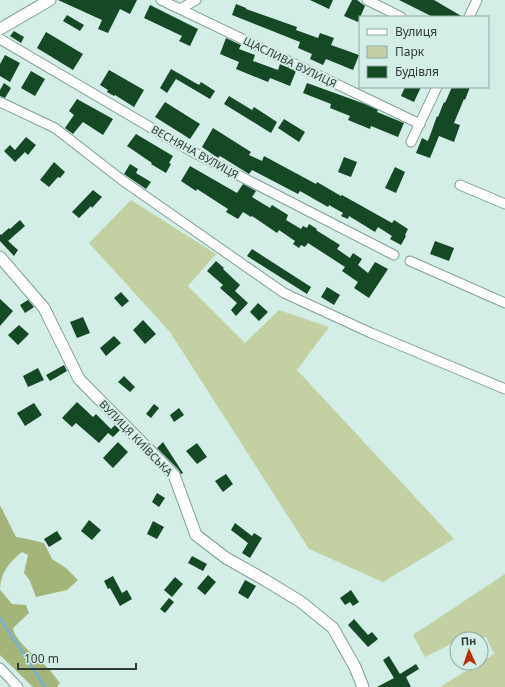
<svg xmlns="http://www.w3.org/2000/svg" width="505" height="687" font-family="'Noto Sans',sans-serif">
<rect width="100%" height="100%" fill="#d2eee7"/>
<path fill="#c2d0a2" d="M131,200L216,254L188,286L245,343L279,310L329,327L297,370L454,539L383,582L309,549L170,332L89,243Z
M505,574V687H440L479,663H481V662L494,654L486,637L481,639H465L464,638L457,639V641L425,657L413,635Z"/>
<path fill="#a4b57a" d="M0,505L16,537L27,539L44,543L52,559L66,568L78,580L67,590L36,597L30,581L24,573L28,555L22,552C9,563 1,571 0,590Z
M0,590L12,604L26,605L29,613L13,628C15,642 38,658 48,668C52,673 56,678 60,683L57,687H33L0,655Z"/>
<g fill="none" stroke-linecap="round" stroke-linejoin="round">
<path stroke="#76b2d6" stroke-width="2.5" d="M0,618L45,687"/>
</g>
<path fill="#154824" d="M58,0H137L130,14L120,9L108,33L98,29L102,20Z
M310,0H333L329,9Z
M352,0H357L365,6L358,22L344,16Z
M399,0H434L463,17H433Z
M236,4L246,8V9L297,27L296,30L318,38L320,33L334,38L331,45L359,55L353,70L326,59L323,65L310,59L312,54L298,48L300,42L232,15Z
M150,5L198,29L190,46L179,41L182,36L144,18Z
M67,15L84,25L80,31L63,21Z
M14,31L24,37L21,43L10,36Z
M46,32L83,54L73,70L37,48Z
M226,38L241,45L239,49L255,55L253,61L278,70L280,64L296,71L290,86L270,78L268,82L236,69L239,62L220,54Z
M5,55L20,63L10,82L0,76V64Z
M171,69L199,85L201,82L215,91L210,99L176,79L167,93L160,88Z
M109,70L144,90L134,107L115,95L114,96L107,92L108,90L100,85Z
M31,71L45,79L35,96L21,88Z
M4,83L11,88L5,98L0,96V90Z
M307,83L365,104L378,110L377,112L404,123L398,137L371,126L370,129L348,120L350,116L330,108L331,104L303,93Z
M405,87H421L414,102L401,96Z
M452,87H470L465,100L464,99L454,123L460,125L454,142L439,136L430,158L416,153L422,138L428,141L437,116L438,117L444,102L445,103Z
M229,96L252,110L254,107L277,122L271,133L224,104Z
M77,99L113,119L103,135L83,122L73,134L65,128L74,115L69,111Z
M165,102L200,124L190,139L155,117Z
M284,119L305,132L299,142L278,128Z
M213,128L251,152L249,155L262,161L264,156L316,184L317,182L341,196L342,195L392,223L394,220L408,229L405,235L406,236L401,245L390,239L392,236L378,227L375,232L349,216L348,219L341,216L343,213L329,205L328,207L300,191L298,194L252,170L249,174L220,156L218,158L202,147Z
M136,134L173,156L169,163L171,164L166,173L151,164L152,163L127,146Z
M26,137L36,145L28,155L25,152L15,162L4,151L10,145L15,150Z
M344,157L357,162L351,177L338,172Z
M54,162L65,172L60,178L58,177L49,187L40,180Z
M130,164L138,169L136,173L151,182L146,189L124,174Z
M190,166L237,193L243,184L256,191L252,197L270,208L272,205L288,215L286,220L301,229L303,226L307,228L309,224L317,229L316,230L340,245L337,249L350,258L353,253L362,259L358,265L368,273L375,262L388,269L369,298L354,288L358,282L342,271L345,267L308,243L305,247L301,245L299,248L293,244L295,241L279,230L277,233L252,216L251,217L243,212L238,219L226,212L228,209L197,189L196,191L181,181Z
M395,167L405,172L396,193L385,188Z
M93,190L102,197L92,208L91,206L79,218L72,212Z
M20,220L25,226L8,241L18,250L14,256L0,241V234L1,235L9,228L10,229Z
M435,241L454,248L449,261L430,254Z
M252,249L311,287L307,294L247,256Z
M216,261L224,268L223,269L240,285L235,291L248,303L236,316L231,310L237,303L220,288L223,285L207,271Z
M327,287L340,295L334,305L321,297Z
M121,292L129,301L122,307L114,298Z
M0,299L13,311L0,326Z
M28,300L34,307L25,313L20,305Z
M258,303L268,312L259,321L250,312Z
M83,317L90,333L77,338L70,322Z
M143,320L156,334L145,344L133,330Z
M19,325L29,334L18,345L8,335Z
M114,336L121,343L106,356L100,348Z
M64,365L67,371L50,381L46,375Z
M38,368L44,380L28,387L23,376Z
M124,376L135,387L130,392L118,382Z
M77,402L93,417L96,414L111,429L115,425L120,430L113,437L108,433L99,443L76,423L72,427L62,418Z
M34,403L42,415L25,426L17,413Z
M154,404L159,408L151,418L146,414Z
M179,408L184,415L174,422L170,415Z
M118,442L128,452L113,468L103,458Z
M163,442L183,473L181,474L179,470L157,448Z
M197,443L207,457L197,464L186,451Z
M226,474L233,484L223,492L215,481Z
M157,493L165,498L159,507L152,502Z
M89,520L101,530L92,540L81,531Z
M153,521L164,527L157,539L147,534Z
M235,523L252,536L254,533L262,538L250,558L242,553L248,543L231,530Z
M57,531L62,539L49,547L44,539Z
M192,556L207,564L203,571L188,563Z
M208,575L216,582L205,595L197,588Z
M113,576L122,593L127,590L132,599L120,606L110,588L108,589L104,581Z
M175,577L183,584L172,597L164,590Z
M245,580L256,586L248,599L238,593Z
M351,590L359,602L353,606L350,602L345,605L340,598Z
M169,598L174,602L165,613L160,609Z
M354,619L368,635L372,632L378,639L368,647L348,625Z
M389,656L400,674L416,664L419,669L406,677L411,687H377L394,678L383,660Z"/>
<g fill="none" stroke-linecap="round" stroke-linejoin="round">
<defs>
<path id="minor" d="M161,0L420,124
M367,0L401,17
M180,9L196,0
M469,17L477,0
M0,39L189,150L394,255
M0,102L55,128L122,180L284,293L371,333L505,389
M411,142L437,87
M460,185L505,204
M410,261L505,303
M0,668L18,687"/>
<path id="tertiary" d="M0,29L50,0
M0,257L44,308L79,379L174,475L196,535L226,558L265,580L301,602L333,628L355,667L363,687"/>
</defs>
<use href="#minor" stroke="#839e98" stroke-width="11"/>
<use href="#tertiary" stroke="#839e98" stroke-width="13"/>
<use href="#minor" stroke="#fff" stroke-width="9"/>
<use href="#tertiary" stroke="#fff" stroke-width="11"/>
</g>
<g text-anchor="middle" stroke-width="4" stroke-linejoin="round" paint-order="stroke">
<g font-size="11" fill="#313c3a" stroke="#d2eee7">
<text transform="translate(290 62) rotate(26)" y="4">ЩАСЛИВА ВУЛИЦЯ</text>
<text transform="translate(195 152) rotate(29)" y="4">ВЕСНЯНА ВУЛИЦЯ</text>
<text transform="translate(136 438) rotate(46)" y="4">ВУЛИЦЯ КИЇВСЬКА</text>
</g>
</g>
<rect x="359" y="16" width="130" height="72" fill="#d2eee7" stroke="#92a7a2"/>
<rect x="367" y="29" width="20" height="6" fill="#ffffff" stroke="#92a7a2"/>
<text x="395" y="36" font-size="12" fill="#313c3a">Вулиця</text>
<rect x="367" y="46" width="20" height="12" fill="#c2d0a2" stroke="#92a7a2"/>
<text x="395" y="56" font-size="12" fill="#313c3a">Парк</text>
<rect x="367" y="66" width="20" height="12" fill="#154824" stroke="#92a7a2"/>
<text x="395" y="76" font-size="12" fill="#313c3a">Будівля</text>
<g transform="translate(469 651) rotate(357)"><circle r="19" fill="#d2eee7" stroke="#92a7a2"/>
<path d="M0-3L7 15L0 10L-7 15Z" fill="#b72e00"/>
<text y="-6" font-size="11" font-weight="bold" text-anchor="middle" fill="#313c3a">Пн</text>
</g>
<path d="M18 663v6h118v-6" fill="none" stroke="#313c3a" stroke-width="2"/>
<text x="24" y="663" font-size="12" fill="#313c3a" stroke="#d2eee7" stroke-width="3" paint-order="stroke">100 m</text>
</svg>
